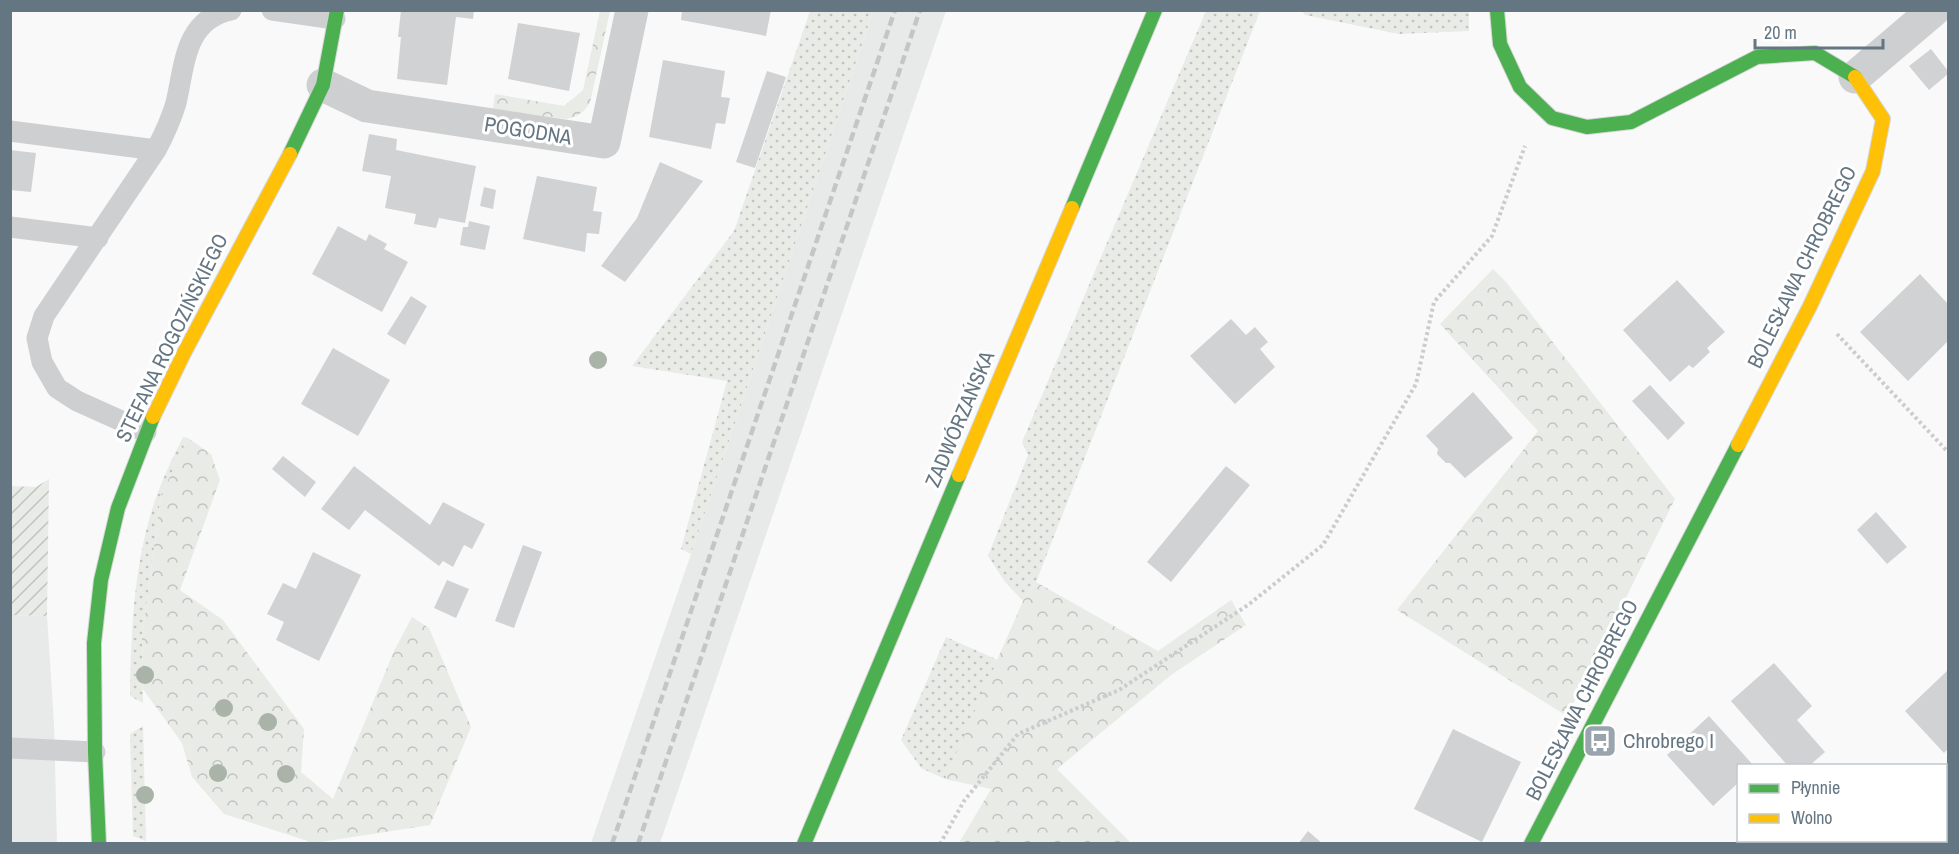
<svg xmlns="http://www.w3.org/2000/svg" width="1959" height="854" font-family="'Archivo Narrow',sans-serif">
<defs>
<pattern id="grass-dots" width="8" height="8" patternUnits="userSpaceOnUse" patternTransform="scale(1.5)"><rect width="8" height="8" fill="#e8ebe6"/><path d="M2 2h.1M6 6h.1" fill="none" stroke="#c0c3c0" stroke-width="1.8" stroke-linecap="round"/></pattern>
<pattern id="forest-crowns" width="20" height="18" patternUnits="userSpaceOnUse" patternTransform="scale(1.5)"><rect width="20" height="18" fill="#e8ebe6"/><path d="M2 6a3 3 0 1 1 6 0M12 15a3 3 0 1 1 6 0" fill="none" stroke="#c0c3c0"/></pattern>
<pattern id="garden-furrows" width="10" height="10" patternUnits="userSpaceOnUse" patternTransform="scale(1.5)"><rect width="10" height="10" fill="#e8ebe6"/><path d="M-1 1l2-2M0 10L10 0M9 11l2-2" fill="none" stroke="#c0c3c0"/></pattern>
</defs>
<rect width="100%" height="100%" fill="#f9f9f9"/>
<path fill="#e8e9e9" d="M873,11H946L660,843H591L691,554Z
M11,615L47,616L54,724L57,843L11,844Z"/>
<path fill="url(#grass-dots)" d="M810,11H873L691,554L681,549L727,381L632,366L734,231Z
M1206,11H1260L1036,582L1023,601L1005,582L988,556L1028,455L1022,442Z
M1302,11H1469V31L1399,34L1305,15Z
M183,437L188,438L161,495L142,638L143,703L130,696C131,628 134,557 158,492C165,473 174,455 183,437Z
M946,637L998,660L945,779L921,768L901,740Z
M143,726L146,841L133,836L130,734Z"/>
<path fill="url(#forest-crowns)" d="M600,11H610L590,103C583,113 577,117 566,119L493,109L495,94L564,106L583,90Z
M1493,269L1506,282L1675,499L1567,716L1397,610L1538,431L1440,324Z
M188,438L211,454L220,480L180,590L223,620L304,729L301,772L333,799L394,651L412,617L429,628L471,727L430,825L314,843L224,814L192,777L182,743L143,689L142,638L161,495Z
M1036,582L1158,651L1231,600L1246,625L1171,675L1057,769L1131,843H959L991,789L945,779L1023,601Z"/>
<path fill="url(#garden-furrows)" d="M49,479L47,616L11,615V486L36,487Z"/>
<path fill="#d0d2d3" d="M401,10H474L473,19L456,17L447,85L397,79L401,37H398Z
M682,10H771L766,36L681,20Z
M518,23L580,33L569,91L508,79Z
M1931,49L1948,71V74L1929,90L1909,66Z
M663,60L725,71L721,97L730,98L725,124L716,123L711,149L649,137Z
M767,71L786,77L755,168L736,162Z
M369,134L397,139L396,150L476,166L465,223L439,218L436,228L414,224L416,214L385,208L391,176L362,171Z
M10,150L36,153L31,192L10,190Z
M660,162L703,181L625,282L601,266L637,218Z
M537,176L597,187L593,211L602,212L599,234L587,233L585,252L523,239Z
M484,187L496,190L493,209L480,206Z
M469,221L490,226L485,250L460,245L463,227H468Z
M338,226L366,241L369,234L387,244L384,249L408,262L382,312L312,274Z
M1920,274L1948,304V341L1908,381L1860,332Z
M1677,280L1725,332L1707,348L1710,352L1693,368L1689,365L1670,382L1623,330Z
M411,296L427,306L405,345L387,334Z
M1231,319L1246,335L1255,327L1268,342L1260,349L1275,367L1235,404L1190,356Z
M333,348L390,380L358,436L301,404Z
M1650,385L1685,423L1668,440L1632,401Z
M1473,392L1513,438L1465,478L1450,463H1446L1437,454L1438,449L1426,436Z
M283,456L316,482L305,497L272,469Z
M354,466L430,525L443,502L485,524L472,549L464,545L453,567L443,561L439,566L365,510L349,530L321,509Z
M1226,466L1250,485L1171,582L1147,562Z
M1876,512L1907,547L1887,564L1857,530Z
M523,545L542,552L514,628L495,621Z
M313,552L361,575L319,661L276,640L284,622L267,614L283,583L296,589Z
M447,580L469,589L456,618L434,608Z
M1774,663L1812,706L1797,720L1825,752L1809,766H1788L1731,701Z
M1948,670V749L1944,753L1905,711Z
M1709,716L1754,766H1738V783L1713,806L1667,755Z
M1453,729L1521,762L1482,842L1414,809Z
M1308,831L1323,844H1298Z
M1825,840H1886L1889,844H1822Z"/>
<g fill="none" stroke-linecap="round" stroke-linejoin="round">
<defs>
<path id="fast" d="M1497,10L1500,44L1520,87L1552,118L1587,127L1631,122L1757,57L1815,53L1855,77
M290,154L323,85L337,10
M1072,208L1155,10
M99,844L95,752L94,643L101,580L118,508L153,417
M804,844L959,475
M1531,844L1738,445"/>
<path id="slow" d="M153,417L184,353L290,154
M1738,445L1810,306L1873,171L1883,119L1855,77
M959,475L1072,208"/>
</defs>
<use href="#fast" stroke="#d5d6d7" stroke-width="16"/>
<use href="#slow" stroke="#d5d6d7" stroke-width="16"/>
<path stroke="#cbcccd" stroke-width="4" stroke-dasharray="3 3" stroke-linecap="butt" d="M1837,334L1948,452
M940,844L964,801L1018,734L1119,690L1248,605L1323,545L1416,384L1434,302L1492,236L1525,146"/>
<path stroke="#cecfd0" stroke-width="21" d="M272,10L335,19
M10,131L156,150
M10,227L98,238
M146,432L77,401L57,388L42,362L37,338L44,316L156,150C164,135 171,120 176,103C185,65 184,20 231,10
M10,748L95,752"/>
<path stroke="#cecfd0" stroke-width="33" d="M1855,77L1934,10
M323,85L367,106L604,142L632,10"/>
<use href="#fast" stroke="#4caf50" stroke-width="14"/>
<use href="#slow" stroke="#ffc107" stroke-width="14"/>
<path stroke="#c3c5c6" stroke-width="4.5" stroke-dasharray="9 4.5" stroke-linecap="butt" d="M612,844L895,10
M638,844L920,10"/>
</g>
<g fill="#a9b3a7">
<circle cx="598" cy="360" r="9"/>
<circle cx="145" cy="675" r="9"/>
<circle cx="224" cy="708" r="9"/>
<circle cx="268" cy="722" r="9"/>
<circle cx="218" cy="773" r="9"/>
<circle cx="286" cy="774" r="9"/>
<circle cx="145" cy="795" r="9"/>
</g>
<defs>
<symbol id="bus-square" viewBox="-11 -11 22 22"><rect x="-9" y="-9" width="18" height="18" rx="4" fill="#99a4ac" stroke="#fff"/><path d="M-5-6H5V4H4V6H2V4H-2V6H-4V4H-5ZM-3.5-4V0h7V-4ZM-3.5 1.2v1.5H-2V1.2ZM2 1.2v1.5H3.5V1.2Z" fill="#fff"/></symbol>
</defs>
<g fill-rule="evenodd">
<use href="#bus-square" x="1581" y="722" width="38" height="38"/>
</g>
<g text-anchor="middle" stroke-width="6" stroke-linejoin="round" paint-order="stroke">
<g font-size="21" fill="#657683" stroke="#fff">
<text transform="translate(528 131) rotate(9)" y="7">POGODNA</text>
<text transform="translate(1802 267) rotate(-64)" y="7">BOLESŁAWA CHROBREGO</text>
<text transform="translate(172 338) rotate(-64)" y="7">STEFANA ROGOZIŃSKIEGO</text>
<text transform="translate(960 419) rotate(-67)" y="7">ZADWÓRZAŃSKA</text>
<text transform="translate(1582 700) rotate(-63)" y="7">BOLESŁAWA CHROBREGO</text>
</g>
<g font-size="21" fill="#657683" stroke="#fff" text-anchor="start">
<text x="1623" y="748">Chrobrego I</text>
</g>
</g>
<rect width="1959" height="854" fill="none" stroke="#657683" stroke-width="24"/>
<rect x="1737" y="764" width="210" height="78" fill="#ffffff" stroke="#c1c8cd" stroke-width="1.5"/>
<rect x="1749" y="784" width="30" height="9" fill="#4caf50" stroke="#c1c8cd" stroke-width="1.5"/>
<text x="1791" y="794" font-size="18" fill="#657683">Płynnie</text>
<rect x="1749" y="814" width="30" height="9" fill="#ffc107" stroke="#c1c8cd" stroke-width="1.5"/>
<text x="1791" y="824" font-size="18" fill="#657683">Wolno</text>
<path d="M1755 39v9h128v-9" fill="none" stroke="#657683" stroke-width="3"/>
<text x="1764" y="39" font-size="18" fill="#657683" stroke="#ffffff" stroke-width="4.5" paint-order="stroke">20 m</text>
</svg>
